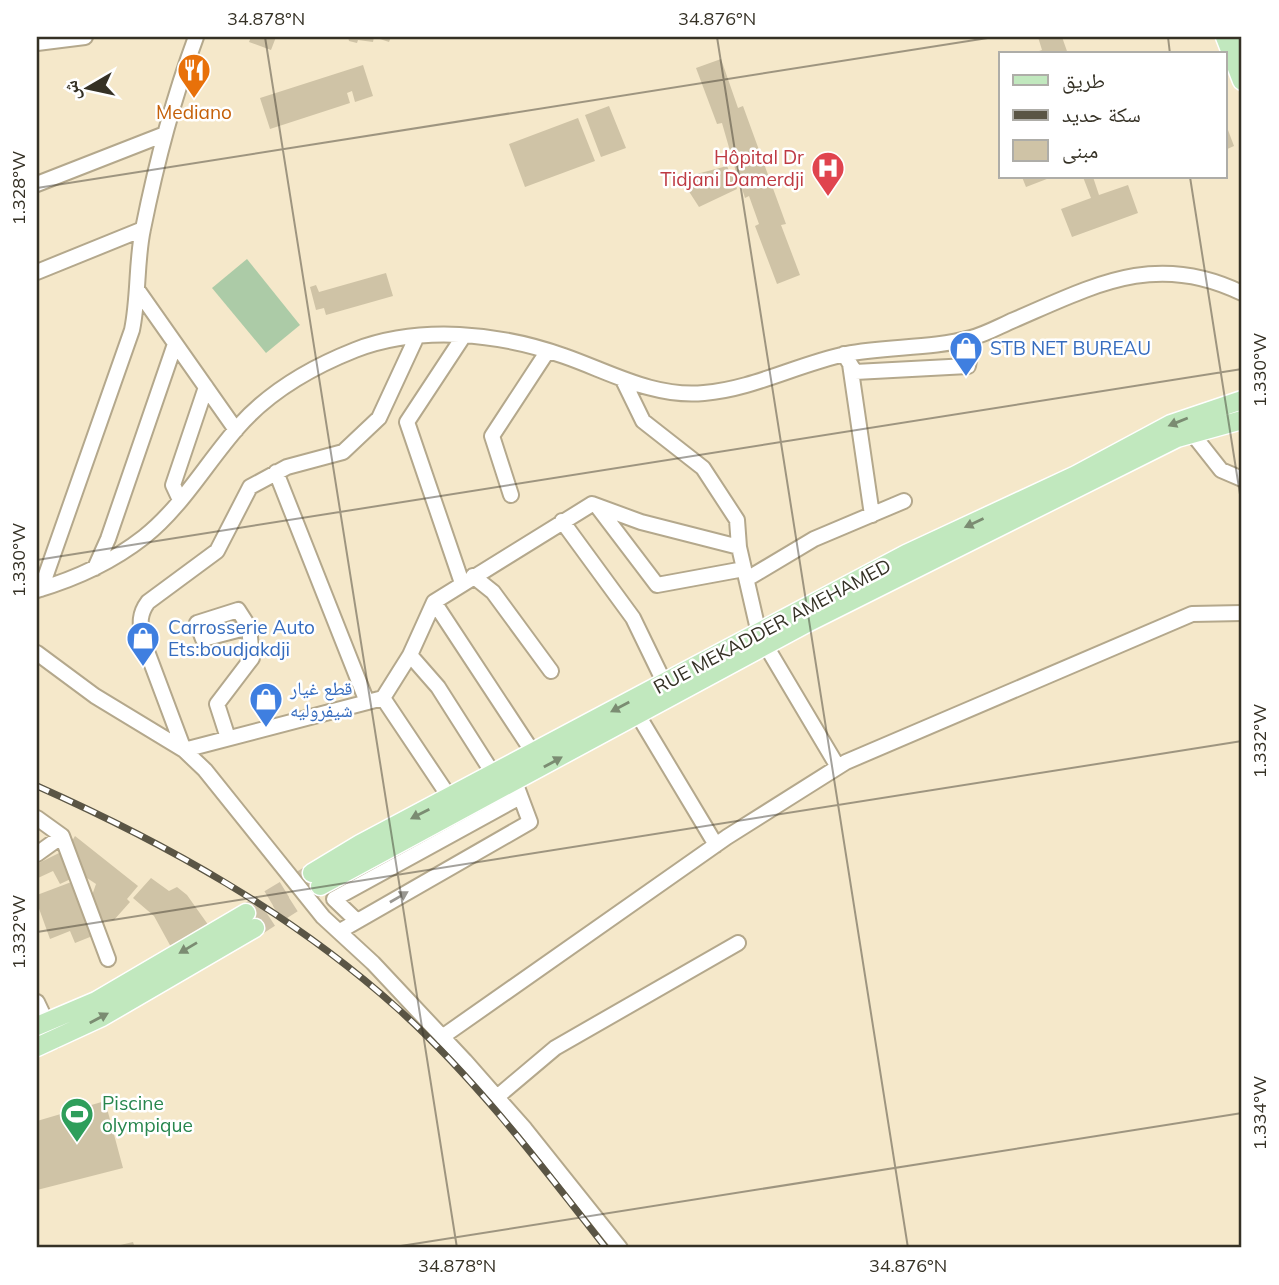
<svg xmlns="http://www.w3.org/2000/svg" width="1279" height="1285" font-family="Mulish,'Noto Naskh Arabic',sans-serif">
<rect width="100%" height="100%" fill="#f5e8ca"/>
<path fill="#accba7" d="M247,259L300,325L266,353L212,288Z"/>
<path fill="#cfc3a6" d="M251,37H276L271,50L249,42Z
M348,37H391L389,42L374,37L373,42L358,40L357,43L349,41Z
M1038,37H1062L1068,54H1030L1042,50Z
M721,59L738,108L743,106L786,224L781,225L800,275L777,284L755,226L759,224L749,196L745,198L739,179L735,183L737,189L699,207L688,190L689,176L727,166L730,173L736,172L722,123L717,124L696,68Z
M363,65L373,96L355,102L352,91L347,93L350,103L270,129L260,98Z
M609,106L626,148L601,157L585,115Z
M578,118L595,161L525,187L509,144Z
M1225,122L1234,146L1225,150Z
M1022,177H1052L1026,187Z
M1083,177H1093L1099,195L1128,185L1138,213L1072,237L1061,209L1091,198Z
M386,273L393,296L326,315L324,308L316,310L310,287L316,285L319,292Z
M75,836L138,886L127,899L130,902L114,920L96,921L90,901L96,884L84,876L69,846Z
M63,851L75,877L60,884L53,871L38,878L37,864Z
M151,878L169,891L177,887L187,895L209,926L171,947L154,916L133,898Z
M74,881L95,935L75,943L70,931L50,939L37,903V895Z
M105,1101L123,1168L37,1190V1121Z
M133,1242L135,1248H113L112,1247Z"/>
<g fill="none" stroke-linecap="round" stroke-linejoin="round">
<path stroke="#cfc3a9" stroke-width="18" stroke-dasharray="18 9" stroke-linecap="butt" d="M246,913L312,873
M255,928L320,886"/>
<defs>
<path id="minor" d="M37,43L85,37
M37,184L165,134
M37,272L143,229
M139,292L236,430
M417,336L379,418L343,452L287,467L250,487L217,551L148,602C139,614 140,623 142,638L184,750L383,698L410,655L434,602L592,504L641,522L739,547L737,520L703,468L643,421L623,380
M844,354L855,372L968,366L973,338
M850,364L872,515
M1191,432L1221,470L1242,479
M276,472L367,702
M511,495L492,436L547,352
M180,500L173,485L206,387
M597,506L657,585L744,569
M562,521L633,618L665,684
M739,547L759,634L838,767
M95,568L108,539L175,344
M473,576L493,592L551,671
M747,579L814,539L904,501
M462,583L407,422L463,337
M41,589L132,330C139,296 136,262 143,229C156,164 173,99 196,37
M37,590C75,579 112,562 144,537C182,507 207,462 239,426C270,391 312,367 355,350C420,325 499,333 564,356C610,372 654,398 704,393C753,389 798,364 846,354C887,346 931,349 971,338C986,334 1000,326 1014,320C1095,285 1156,251 1242,293
M434,602L534,754
M37,653L95,696L184,750L205,770L323,917L373,963L465,1061L525,1129L620,1248
M410,655L438,687L494,775
M383,698L450,798
M638,715L716,845
M228,738L217,704L252,658L249,627L203,639L197,623L238,610L249,627
M37,818L62,836L37,854
M62,836L108,959
M357,921L334,899L520,797
M340,931L530,822L515,782
M37,1002L55,1040
M442,1037L727,837L846,762L1192,614L1242,613
M497,1097L555,1048L738,943"/>
<path id="major" d="M1225,37L1242,81
M1239,37L1242,43
M312,873L360,844L906,554L1076,475L1171,424L1242,400
M320,886L807,623L1177,438L1242,420
M37,1026L96,1001L246,913
M37,1047L102,1017L255,928"/>
</defs>
<use href="#minor" stroke="#b4a88c" stroke-width="18"/>
<use href="#major" stroke="#fff" stroke-width="21"/>
<use href="#minor" stroke="#fff" stroke-width="14"/>
<use href="#major" stroke="#c1e8be" stroke-width="18"/>
<defs>
<path id="rail" d="M37,786C167,844 291,913 397,1008C476,1079 541,1165 606,1248"/>
</defs>
<use href="#rail" stroke="#5a5545" stroke-width="7"/>
<use href="#rail" stroke="#fff" stroke-width="4.5" stroke-dasharray="13" stroke-linecap="butt"/>
</g>
<defs><path id="oneway-solid" d="M-6-.8H1V-3.2L6.5 0L1 3.2V.8H-6Z" transform="scale(1.75)"/></defs>
<g fill="#7b8c72">
<use href="#oneway-solid" transform="translate(1178 422) rotate(158)"/>
<use href="#oneway-solid" transform="translate(974 523) rotate(155)"/>
<use href="#oneway-solid" transform="translate(620 707) rotate(152)"/>
<use href="#oneway-solid" transform="translate(553 762) rotate(-29)"/>
<use href="#oneway-solid" transform="translate(420 814) rotate(153)"/>
<use href="#oneway-solid" transform="translate(188 948) rotate(149)"/>
<use href="#oneway-solid" transform="translate(99 1018) rotate(-28)"/>
</g>
<use fill="#9a9892" href="#oneway-solid" transform="translate(399 897) rotate(-30)"/>
<path fill="none" stroke="#353125" stroke-width="2" stroke-opacity="0.45" d="M265,37L457,1248M717,37L908,1248M1168,37L1170,54M1190,177L1242,507M37,188L994,37M37,560L1242,369M37,932L1242,741M388,1248L1242,1113"/>
<defs>
<symbol id="restaurant-pin" viewBox="-11 -11 22 30"><path d="M0 17L-7.5 6A9.5 9.5 0 1 1 7.5 6Z" fill="#e8710a" stroke="#fff"/><path d="M-5-6h1v4h1v-4h1v4h1v-4h1v5L-1.5 .5V6h-2V.5L-5-1ZM5-6V6H3V1.5H1.5Q1.5-4 5-6Z" fill="#fff"/></symbol>
<symbol id="hospital-pin" viewBox="-11 -11 22 30"><path d="M0 17L-7.5 6A9.5 9.5 0 1 1 7.5 6Z" fill="#e0444e" stroke="#fff"/><path d="M-5-5h3v3.5h4V-5h3V5h-3V1.5h-4V5h-3Z" fill="#fff"/></symbol>
<symbol id="shop-pin" viewBox="-11 -11 22 30"><path d="M0 17L-7.5 6A9.5 9.5 0 1 1 7.5 6Z" fill="#3f7fe0" stroke="#fff"/><path d="M-5-2.5h2.3a2.7 3.5 0 0 1 5.4 0H5L5.5 6h-11ZM-1.5-2.5h3a1.5 2.3 0 0 0-3 0Z" fill="#fff"/></symbol>
<symbol id="stadium-pin" viewBox="-11 -11 22 30"><path d="M0 17L-7.5 6A9.5 9.5 0 1 1 7.5 6Z" fill="#2e9e5b" stroke="#fff"/><path d="M0-5a6.5 5 0 1 0 0 10a6.5 5 0 1 0 0-10ZM-3.5-1.8h7v3.6h-7Z" fill="#fff"/></symbol>
</defs>
<g fill-rule="evenodd">
<use href="#restaurant-pin" x="175" y="51" width="38" height="52"/>
<use href="#hospital-pin" x="809" y="149" width="38" height="52"/>
<use href="#shop-pin" x="947" y="329" width="38" height="52"/>
<use href="#shop-pin" x="124" y="619" width="38" height="52"/>
<use href="#shop-pin" x="247" y="680" width="38" height="52"/>
<use href="#stadium-pin" x="58" y="1095" width="38" height="52"/>
</g>
<g text-anchor="middle" stroke-width="5" stroke-linejoin="round" paint-order="stroke">
<g font-size="19" fill="#c56008" stroke="#fff">
<text x="194" y="119">Mediano</text>
</g>
<g font-size="19" fill="#be3a42" stroke="#fff" text-anchor="end">
<text x="804" y="164">Hôpital Dr<tspan x="804" dy="22">Tidjani Damerdji</tspan></text>
</g>
<g font-size="19" fill="#366cbe" stroke="#fff" text-anchor="start">
<text x="990" y="355">STB NET BUREAU</text>
<text x="168" y="634">Carrosserie Auto<tspan x="168" dy="22">Ets:boudjakdji</tspan></text>
<text x="290" y="695">قطع غيار<tspan x="290" dy="22">شيفروليه</tspan></text>
</g>
<g font-size="19" fill="#353125" stroke="#fff">
<text transform="translate(772 626) rotate(-28)" y="7">RUE MEKADDER AMEHAMED</text>
</g>
<g font-size="19" fill="#27864d" stroke="#fff" text-anchor="start">
<text x="102" y="1110">Piscine<tspan x="102" dy="22">olympique</tspan></text>
</g>
</g>
<rect width="1279" height="1285" fill="none" stroke="#ffffff" stroke-width="77"/>
<rect x="999" y="52" width="228" height="126" fill="#ffffff" stroke="#aeada8" stroke-width="2"/>
<rect x="1013" y="75" width="35" height="10" fill="#c1e8be" stroke="#aeada8" stroke-width="2"/>
<text x="1062" y="88" font-size="21" fill="#353125">طريق</text>
<rect x="1013" y="110" width="35" height="10" fill="#5a5545" stroke="#aeada8" stroke-width="2"/>
<text x="1062" y="122" font-size="21" fill="#353125">سكة حديد</text>
<rect x="1013" y="140" width="35" height="21" fill="#cfc3a6" stroke="#aeada8" stroke-width="2"/>
<text x="1062" y="158" font-size="21" fill="#353125">مبنى</text>
<g transform="translate(88 88) rotate(261)" stroke="#ffffff" stroke-width="5" paint-order="stroke">
<path d="M0-5L12 26L0 18L-12 26Z" fill="#353125"/>
<text y="-10" font-size="19" font-weight="bold" text-anchor="middle" fill="#353125">ش</text>
</g>
<rect x="38" y="38" width="1202" height="1208" fill="none" stroke="#353125" stroke-width="2.5"/>
<g font-size="18" text-anchor="middle" fill="#353125">
<text x="266" y="25">34.878°N</text>
<text x="717" y="25">34.876°N</text>
<text transform="translate(19 188) rotate(-90)" y="6">1.328°W</text>
<text transform="translate(1260 370) rotate(-90)" y="6">1.330°W</text>
<text transform="translate(19 560) rotate(-90)" y="6">1.330°W</text>
<text transform="translate(1260 741) rotate(-90)" y="6">1.332°W</text>
<text transform="translate(19 932) rotate(-90)" y="6">1.332°W</text>
<text transform="translate(1260 1113) rotate(-90)" y="6">1.334°W</text>
<text x="457" y="1272">34.878°N</text>
<text x="908" y="1272">34.876°N</text>
</g>
</svg>
